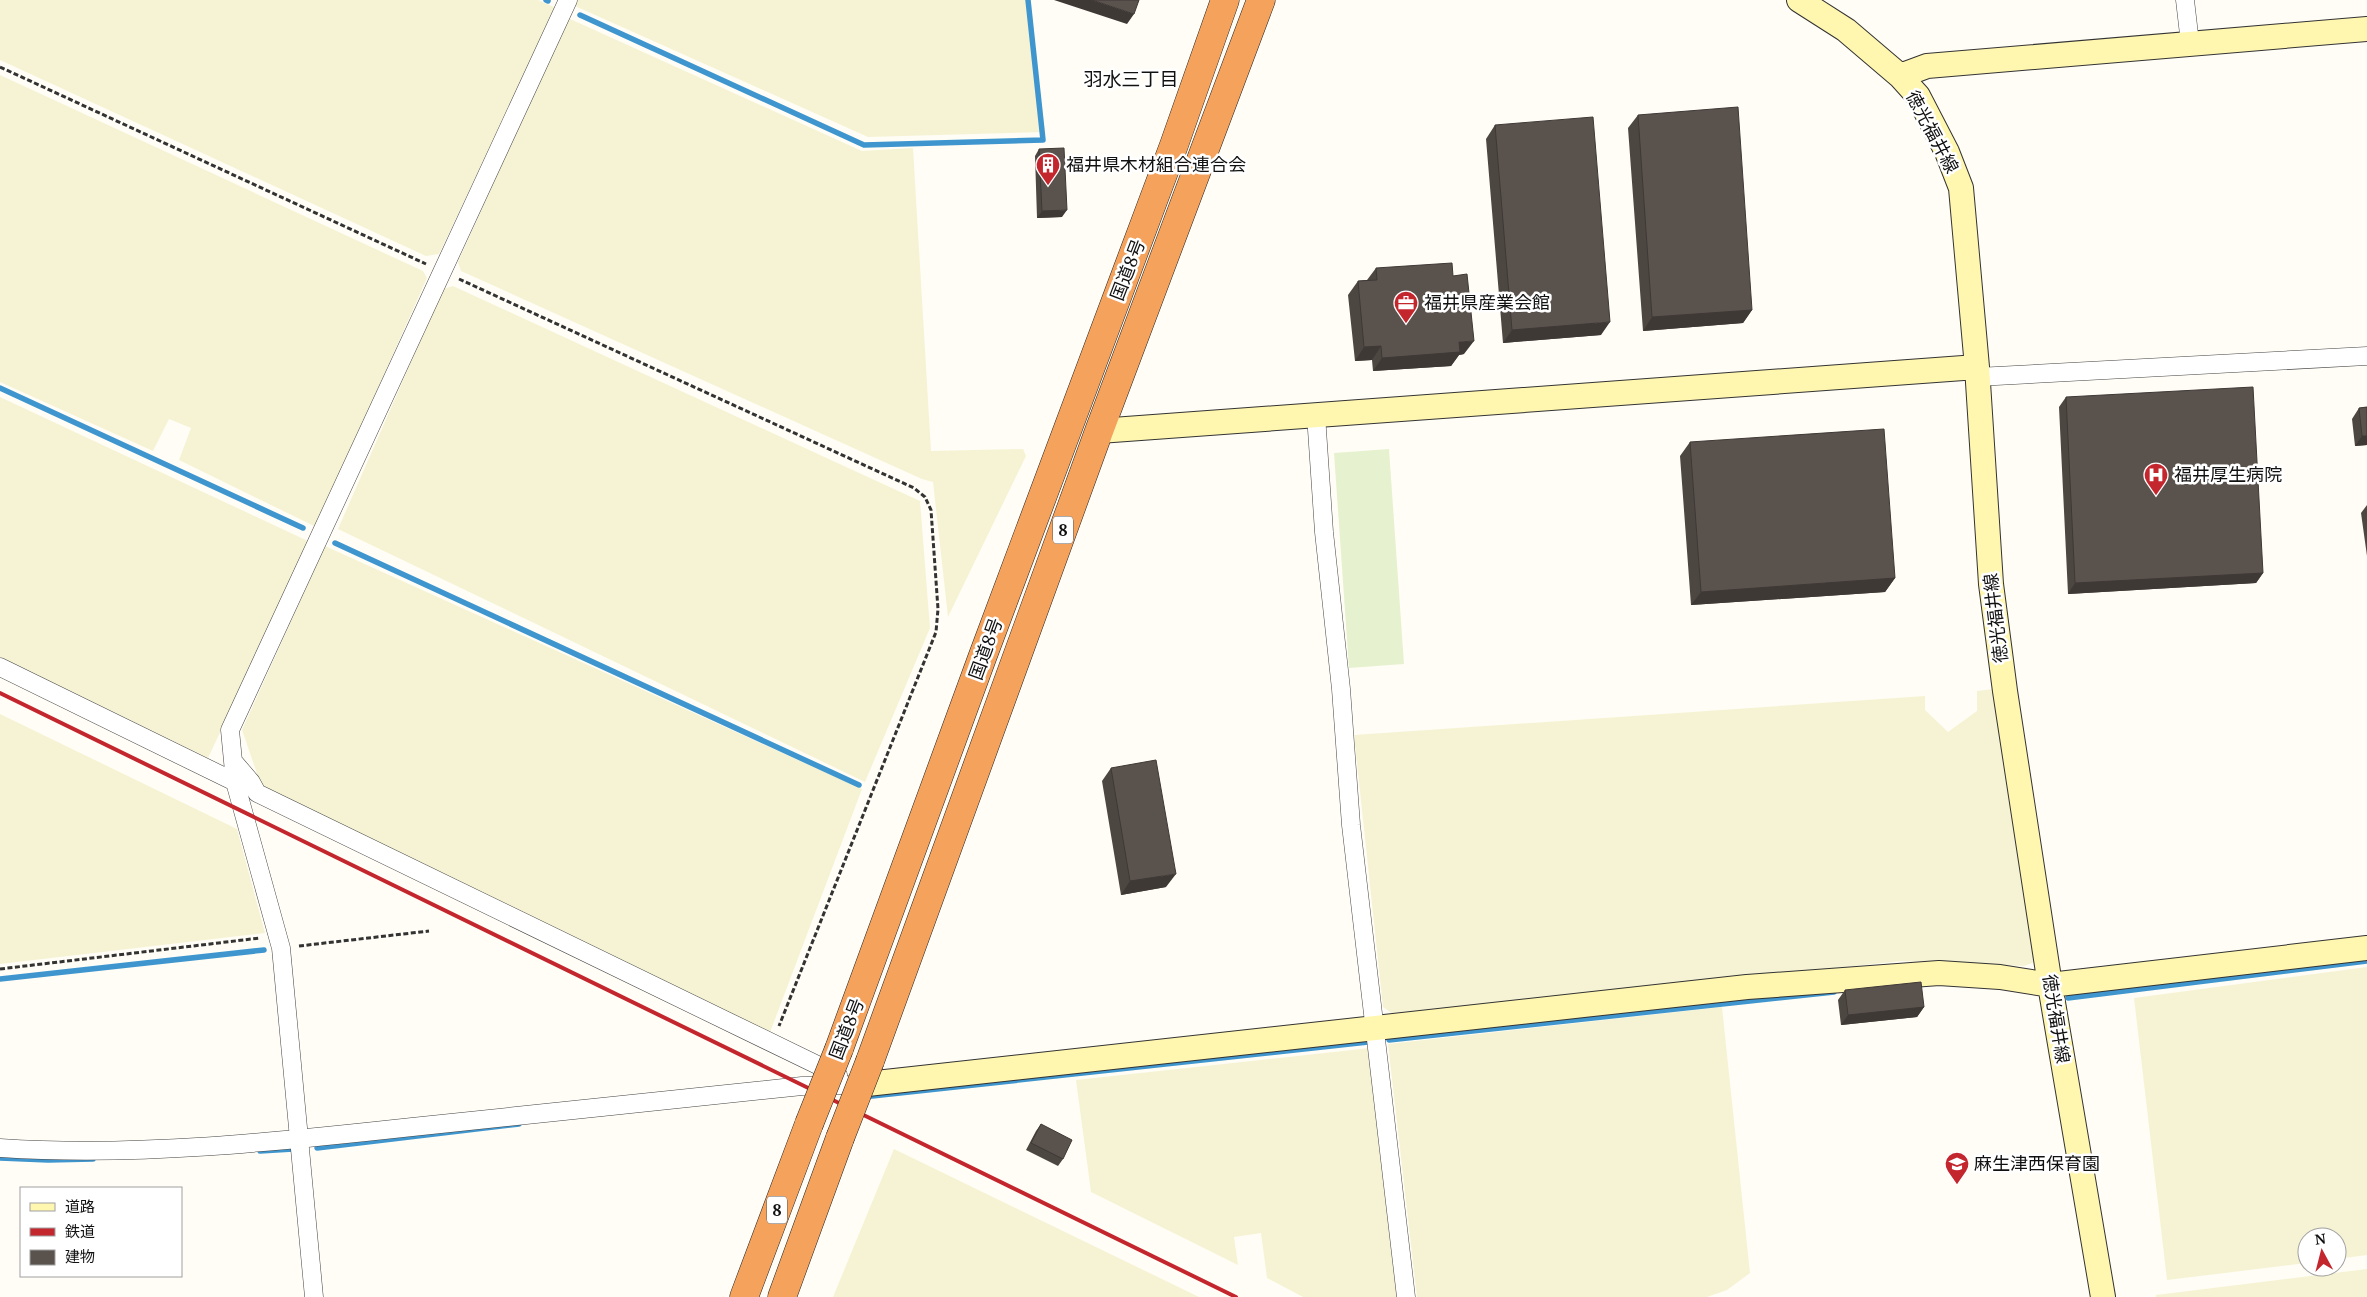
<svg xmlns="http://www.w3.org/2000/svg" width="2367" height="1297" font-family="'Noto Serif','Noto Sans JP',serif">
<rect width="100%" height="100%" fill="#fffdf5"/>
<path fill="#f6f3d4" d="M0,0H538L556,8L439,254L426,256L0,60Z
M577,0H1028L1045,132L868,137L575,6Z
M568,18L862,151L913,148L931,451L1023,449L1026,456L948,617L933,482L922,479L461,271L458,262Z
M0,75L423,271L427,278L316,527L179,460L191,428L169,419L153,451L0,382Z
M453,286L920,501L930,628L865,782L338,529L443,289Z
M0,397L310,542L208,758L0,657Z
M325,546L862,789L769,1035L261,785L242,730Z
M1994,689L2035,962L2024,966L1902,961L1393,1014L1383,1007L1354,735L1925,696V710L1948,732L1977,711V691Z
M0,714L237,829L265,933L0,964Z
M2367,967V1255L2337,1259V1237H2307V1263L2167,1280L2134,998Z
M1722,1007L1750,1273L1727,1290L1707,1297H1417L1388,1044Z
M1370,1048L1399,1297H1303L1267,1278L1261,1233L1234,1237L1238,1265L1091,1192L1076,1080Z
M894,1149L1199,1297H833Z
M2367,1269V1297H2156V1295Z"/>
<path fill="#e6f2cf" d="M1389,449L1404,664L1349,668L1334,453Z"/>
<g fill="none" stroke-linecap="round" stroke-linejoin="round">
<path stroke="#3f96cf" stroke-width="5.5" d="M546,0L548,1
M580,15L864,145L1043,140L1028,0
M0,388L303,528
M335,543L859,785
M0,979L264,950
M2068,998L2367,961
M1389,1040L1834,992
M863,1097L1368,1042
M317,1148L519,1124
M260,1151L293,1149
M0,1158L48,1160L93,1159"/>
<defs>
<path id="street" d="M2185,0L2190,43
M1977,377L2367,356
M1316,415L1324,532L1341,689L1351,825L1406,1297
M0,667L235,782
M233,761L251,782L257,793L838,1075
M0,1148C137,1157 275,1142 412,1127C542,1113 672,1100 802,1086L858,1085
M314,1297L281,948L235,782L230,730L568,0"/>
<path id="secondary" d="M1799,0L1846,30L1900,76L1918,96L1947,152L1961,188L1977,367L1991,584L2005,691L2050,985L2103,1297
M1900,76L1927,66L2367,29
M1099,431L1977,367
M858,1085L1747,987L1939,973L2000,977L2050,985L2367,948"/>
<path id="highway" d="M839,1049L982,658L1174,145L1225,0
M870,1061L1099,431L1261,0
M744,1297L809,1124
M782,1297L840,1138"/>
</defs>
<use href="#street" stroke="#444" stroke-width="19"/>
<use href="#secondary" stroke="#333" stroke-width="26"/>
<use href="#highway" stroke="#222" stroke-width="29"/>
<path stroke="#333" stroke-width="3" stroke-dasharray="5 2.5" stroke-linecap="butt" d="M0,67L426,264
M459,279L914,488L925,497L931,510L938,609L936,632L779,1026
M299,946L429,931
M0,969L260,938"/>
<use href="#street" stroke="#fff" stroke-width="18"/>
<use href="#secondary" stroke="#fff6b0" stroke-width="24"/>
<use href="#highway" stroke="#f5a25d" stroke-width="28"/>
<path stroke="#c4262e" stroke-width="4" d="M0,693L1236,1297"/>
<defs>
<path id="highway-bridge" d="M809,1124L839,1049
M840,1138L870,1061"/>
</defs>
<use href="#highway-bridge" stroke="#222" stroke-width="29" stroke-linecap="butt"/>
<use href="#highway-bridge" stroke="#f5a25d" stroke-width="28"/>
</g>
<path fill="#4d4742" d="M1638,115L1752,310L1743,323L1643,331L1628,128Z
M1495,125L1601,335L1503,343L1486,139Z
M1039,149L1062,217L1037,218L1035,156Z
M1376,268L1464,354L1459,355L1451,366L1373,371L1372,360L1355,361L1348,295L1358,281L1367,280Z
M2066,397L2263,573L2256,583L2068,594L2059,407Z
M2367,407V445L2355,446L2352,419L2359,408Z
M1690,442L1895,578L1885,592L1691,605L1680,456Z
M2367,505V556L2361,513Z
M1111,768L1166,887L1121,895L1102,781Z
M1845,990L1924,1007L1917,1017L1841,1025L1838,1000Z
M1041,1124L1063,1159L1058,1166L1026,1150L1036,1131Z"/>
<path fill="#3f3936" d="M1054,0H1092L1134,14L1127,24Z
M1067,210L1062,217L1037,218L1042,211Z
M1752,310L1743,323L1643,331L1652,317Z
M1610,322L1601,335L1503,343L1512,330Z
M1474,341L1464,354L1459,355L1451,366L1373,371L1382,358L1459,342Z
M1381,346L1372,360L1355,361L1364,347Z
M2362,436H2367V445L2355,446Z
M2263,573L2256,583L2068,594L2075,583Z
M1895,578L1885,592L1691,605L1701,592Z
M1176,874L1166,887L1121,895L1130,881Z
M1924,1007L1917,1017L1841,1025L1848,1015Z"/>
<path fill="#5a524d" stroke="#3f3936" d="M1092,0H1139L1134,14Z
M1738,107L1752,310L1652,317L1638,115Z
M1593,117L1610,322L1512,330L1495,125Z
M1064,148L1067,210L1042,211L1039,149Z
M1452,263L1453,276L1467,274L1474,341L1459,342L1460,352L1382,358L1381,346L1364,347L1358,281L1377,280L1376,268Z
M2253,387L2263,573L2075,583L2066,397Z
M2367,407V436H2362L2359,408Z
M1884,429L1895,578L1701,592L1690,442Z
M1156,760L1176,874L1130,881L1111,768Z
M1921,982L1924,1007L1848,1015L1845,990Z
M1041,1124L1072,1140L1063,1159L1031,1143Z"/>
<defs>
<symbol id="building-pin" viewBox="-11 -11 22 30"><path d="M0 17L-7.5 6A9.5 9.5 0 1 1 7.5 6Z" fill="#c4262e" stroke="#fff"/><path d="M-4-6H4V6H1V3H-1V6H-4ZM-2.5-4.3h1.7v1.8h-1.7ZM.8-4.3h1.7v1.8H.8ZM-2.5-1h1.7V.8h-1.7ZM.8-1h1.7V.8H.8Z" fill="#fff"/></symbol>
<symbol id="office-pin" viewBox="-11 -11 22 30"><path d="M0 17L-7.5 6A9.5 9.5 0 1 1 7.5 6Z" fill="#c4262e" stroke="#fff"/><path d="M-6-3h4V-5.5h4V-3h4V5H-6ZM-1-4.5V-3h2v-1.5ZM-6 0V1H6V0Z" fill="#fff"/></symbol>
<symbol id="hospital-pin" viewBox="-11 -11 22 30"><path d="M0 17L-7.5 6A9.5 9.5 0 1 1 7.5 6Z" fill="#c4262e" stroke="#fff"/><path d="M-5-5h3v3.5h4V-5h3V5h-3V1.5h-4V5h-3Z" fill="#fff"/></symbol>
<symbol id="school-pin" viewBox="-11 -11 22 30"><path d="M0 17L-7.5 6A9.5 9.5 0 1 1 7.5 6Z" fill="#c4262e" stroke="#fff"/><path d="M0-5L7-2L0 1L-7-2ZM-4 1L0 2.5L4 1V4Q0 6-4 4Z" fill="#fff"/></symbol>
</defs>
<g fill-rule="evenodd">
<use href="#building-pin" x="1034" y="151" width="28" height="38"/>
<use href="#office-pin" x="1392" y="289" width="28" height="38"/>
<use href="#hospital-pin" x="2142" y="461" width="28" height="38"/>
<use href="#school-pin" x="1943" y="1150" width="28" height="38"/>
</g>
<g text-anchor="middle" stroke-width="5" stroke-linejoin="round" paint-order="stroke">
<g fill="#fff" stroke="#585858" stroke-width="1">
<rect x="1053" y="516.5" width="20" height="27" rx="4"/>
<rect x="767" y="1196.5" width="20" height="27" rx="4"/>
</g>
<g font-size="16" font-weight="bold" fill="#111">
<text x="1063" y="536">8</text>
<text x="777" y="1216">8</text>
</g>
<g font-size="18" fill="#111" stroke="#fff">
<text transform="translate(1932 132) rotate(62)" y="6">徳光福井線</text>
<text transform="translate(1128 270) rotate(-69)" y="6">国道8号</text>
<text transform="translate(1996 618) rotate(-97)" y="6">徳光福井線</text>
<text transform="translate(986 649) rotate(-70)" y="6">国道8号</text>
<text transform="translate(2056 1019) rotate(81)" y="6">徳光福井線</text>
<text transform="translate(847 1029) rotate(-69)" y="6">国道8号</text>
</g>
<g font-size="18" fill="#111" stroke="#fff" text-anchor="start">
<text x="1066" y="171">福井県木材組合連合会</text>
<text x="1424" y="309">福井県産業会館</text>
<text x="2174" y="481">福井厚生病院</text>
<text x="1974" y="1170">麻生津西保育園</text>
</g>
<g font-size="19" fill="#111" stroke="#fff">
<text x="1131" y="86">羽水三丁目</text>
</g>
</g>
<rect x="20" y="1187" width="162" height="90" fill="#ffffff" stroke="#a0a0a0"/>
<rect x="30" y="1203" width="25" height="8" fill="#fff6b0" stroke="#a0a0a0"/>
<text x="65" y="1212" font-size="15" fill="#111111">道路</text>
<rect x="30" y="1228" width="25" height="8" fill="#c4262e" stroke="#a0a0a0"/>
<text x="65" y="1237" font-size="15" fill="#111111">鉄道</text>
<rect x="30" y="1250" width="25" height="15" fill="#5a524d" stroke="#a0a0a0"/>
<text x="65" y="1262" font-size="15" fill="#111111">建物</text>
<g transform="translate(2322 1252) rotate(353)"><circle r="24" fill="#ffffff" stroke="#a0a0a0"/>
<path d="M0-4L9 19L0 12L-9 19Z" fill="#c4262e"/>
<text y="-8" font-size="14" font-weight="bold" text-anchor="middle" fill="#111111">N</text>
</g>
</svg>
